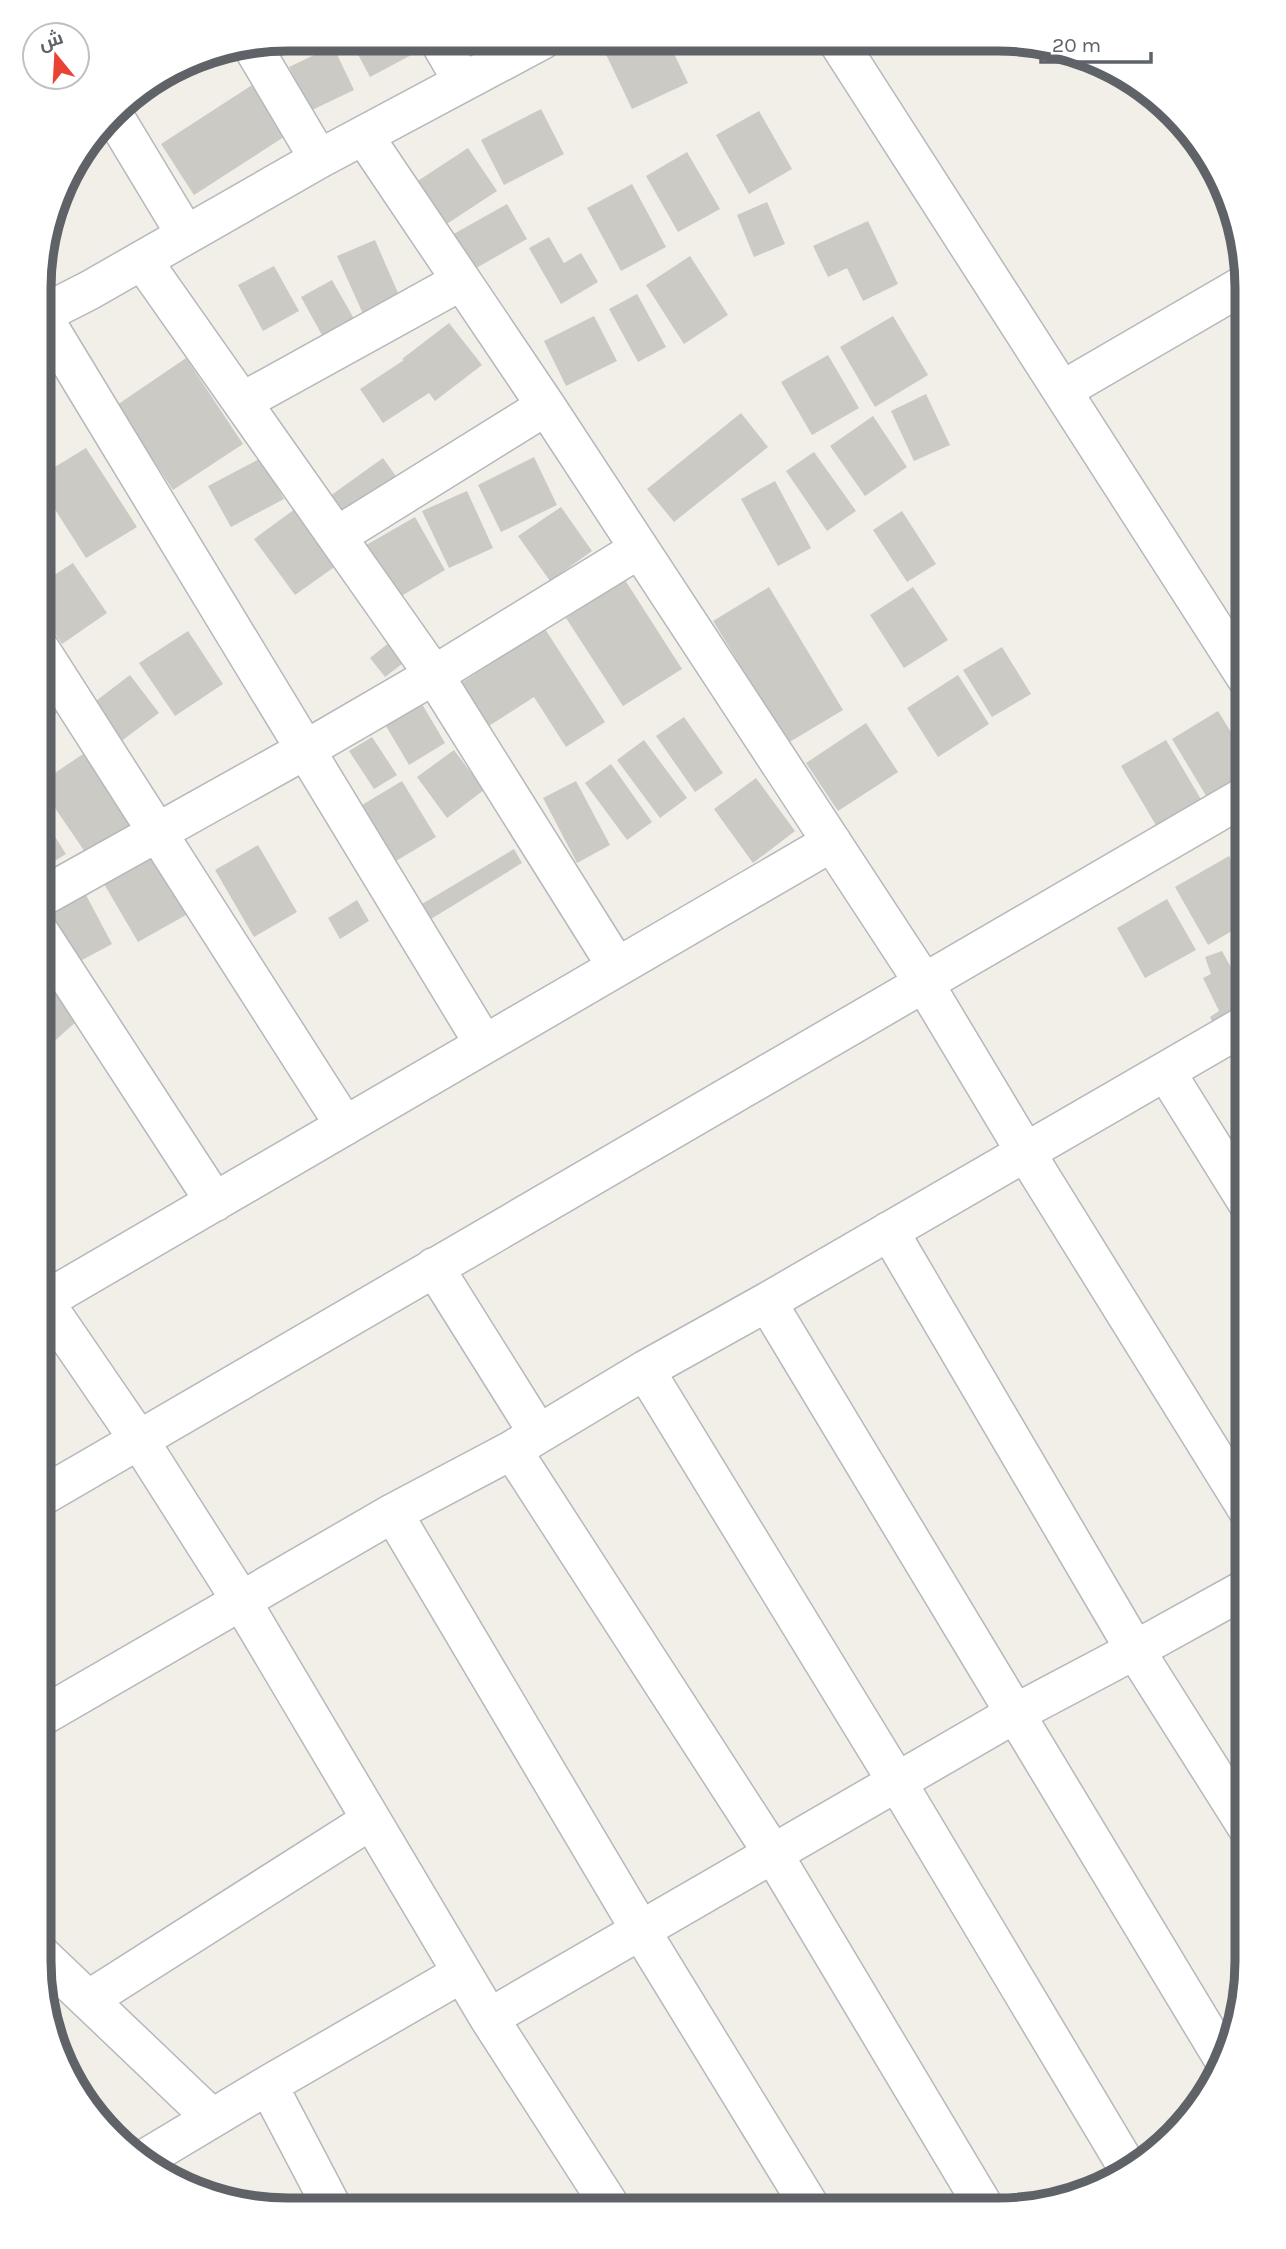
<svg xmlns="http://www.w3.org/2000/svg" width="1286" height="2249" font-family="Karla,Cairo,sans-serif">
<rect width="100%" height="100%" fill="#f1efe8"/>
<path fill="#cccac5" d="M362,39H407L415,53L370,77L353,45Z
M619,41H668L688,83L632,109L603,48Z
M717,41H747L725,55Z
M333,46L354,90L310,111L289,67Z
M260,80L293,131L194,195L161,144Z
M541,109L564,154L504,185L481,140Z
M759,111L792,169L749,194L716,135Z
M468,148L497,191L436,231L407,188Z
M687,152L720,209L678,232L646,176Z
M632,184L666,247L621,271L587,208Z
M767,202L785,244L754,257L737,215Z
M507,204L527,239L471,271L450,236Z
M868,221L898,284L863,301L847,268L828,277L813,246Z
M549,237L564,263L581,253L598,282L561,304L529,248Z
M375,240L405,309L368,325L337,256Z
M690,256L728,315L684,344L646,285Z
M274,266L299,311L263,331L238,285Z
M332,280L365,338L333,355L301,297Z
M637,294L666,347L638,362L609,309Z
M594,316L617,361L566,386L544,341Z
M893,316L928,375L875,407L840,347Z
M449,323L482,365L435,401L429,393L383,423L360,389L404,360L402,359Z
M828,355L859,408L812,435L781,382Z
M186,358L243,444L173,490L117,405Z
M926,394L950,445L914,461L891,411Z
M741,413L768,447L674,522L647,489Z
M873,416L907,467L865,496L830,446Z
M86,448L137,527L86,558L40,486V476Z
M814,452L856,511L827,531L786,471Z
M534,457L557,505L501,532L478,485Z
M261,458L284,499L231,527L208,486Z
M383,458L403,486L350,524L330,496Z
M775,481L811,548L778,566L741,499Z
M467,491L493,548L449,568L422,511Z
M299,506L340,563L295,595L254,539Z
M561,507L592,551L550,581L518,536Z
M902,511L936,564L907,582L873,530Z
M415,517L445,570L393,601L361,548Z
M73,563L107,613L62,644L40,612V584Z
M625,580L682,669L623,706L566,618Z
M769,587L843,710L788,743L713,621Z
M913,587L948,640L904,668L870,615Z
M545,629L605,722L566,747L534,697L481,731L453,688Z
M188,631L223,684L175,716L139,663Z
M396,637L411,657L385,677L370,658Z
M1002,647L1031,694L992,717L963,670Z
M130,675L159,713L116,745L88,707Z
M958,675L989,724L938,757L907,708Z
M40,677L62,709L40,724Z
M422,704L445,743L409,765L386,726Z
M1218,711L1247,758V775L1208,799L1172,739Z
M684,717L723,773L695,792L656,736Z
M866,723L898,772L838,811L806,763Z
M372,737L397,775L374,789L349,751Z
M644,740L687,798L660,818L617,760Z
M1166,740L1202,801L1157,827L1121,766Z
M89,750L137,822L87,855L40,786V783Z
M454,750L484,790L447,818L417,777Z
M611,764L652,822L627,840L585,783Z
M756,778L795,831L753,863L714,809Z
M402,781L436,837L391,864L357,808Z
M576,781L610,845L577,863L543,798Z
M40,813L66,854L40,870Z
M258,845L297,912L254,937L215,870Z
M149,849L186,915L138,942L100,877Z
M514,849L522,863L431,919L422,904Z
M1229,856L1247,888V922L1208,945L1175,887Z
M86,895L112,944L69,967L43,918Z
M1167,899L1196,950L1145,978L1117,928Z
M357,900L369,921L340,939L328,918Z
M1222,951L1247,997V1018L1219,1036L1210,1017L1219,1011L1203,978L1211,974L1205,957Z
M44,981L78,1020L40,1054V985Z"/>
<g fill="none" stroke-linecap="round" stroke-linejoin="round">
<defs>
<path id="minor" d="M438,39L463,82
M838,42L1247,679
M252,46L319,159
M113,114L186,235
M364,136L546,406L924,983L1026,1153L1247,1509
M142,260L434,675L617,967
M41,314L484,1044
M41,315L90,290L319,159L542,40
M1063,390L1247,283
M242,402L461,281
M337,536L546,406
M40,649L345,1126
M40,898L305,750L434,675L639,549
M40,933L215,1202
M1166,1072L1247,1202
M889,1231L1135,1650L1247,1827
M434,1267L538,1433
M39,1294L139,1440L242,1602L489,2018L612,2209
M44,1301L832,842
M767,1302L1224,2060
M645,1370L897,1782L1129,2170
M512,1450L772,1852L986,2210
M39,1498L1247,795
M393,1513L641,1931L812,2210
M39,1718L393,1513L512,1450L645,1370L767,1302L1247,1024
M39,1953L212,2118
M88,2000L371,1820
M489,2018L1016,1713L1135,1650L1247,1588
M141,2161L268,2085
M333,2209L268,2085L462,1973"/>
</defs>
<use href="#minor" stroke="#b5b8bc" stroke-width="41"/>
<use href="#minor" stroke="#fff" stroke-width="38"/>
</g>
<path d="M0 0H1286V2249H0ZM288 51H998A237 237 0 0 1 1235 288V1961A237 237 0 0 1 998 2198H288A237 237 0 0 1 51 1961V288A237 237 0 0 1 288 51Z" fill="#fff" fill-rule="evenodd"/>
<path fill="none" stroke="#5f6368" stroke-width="9" d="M288 51H998A237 237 0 0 1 1235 288V1961A237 237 0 0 1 998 2198H288A237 237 0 0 1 51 1961V288A237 237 0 0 1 288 51Z"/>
<g transform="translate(56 56) rotate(342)"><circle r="33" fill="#ffffff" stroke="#bfc1c3" stroke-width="2"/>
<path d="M0-5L12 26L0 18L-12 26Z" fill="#ea4335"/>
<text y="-10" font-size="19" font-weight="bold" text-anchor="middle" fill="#5f6368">ش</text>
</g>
<path d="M1041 52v10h110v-10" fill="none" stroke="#5f6368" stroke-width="3.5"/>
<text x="1052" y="52" font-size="21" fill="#5f6368" stroke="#ffffff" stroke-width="5" paint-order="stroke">20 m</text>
</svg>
